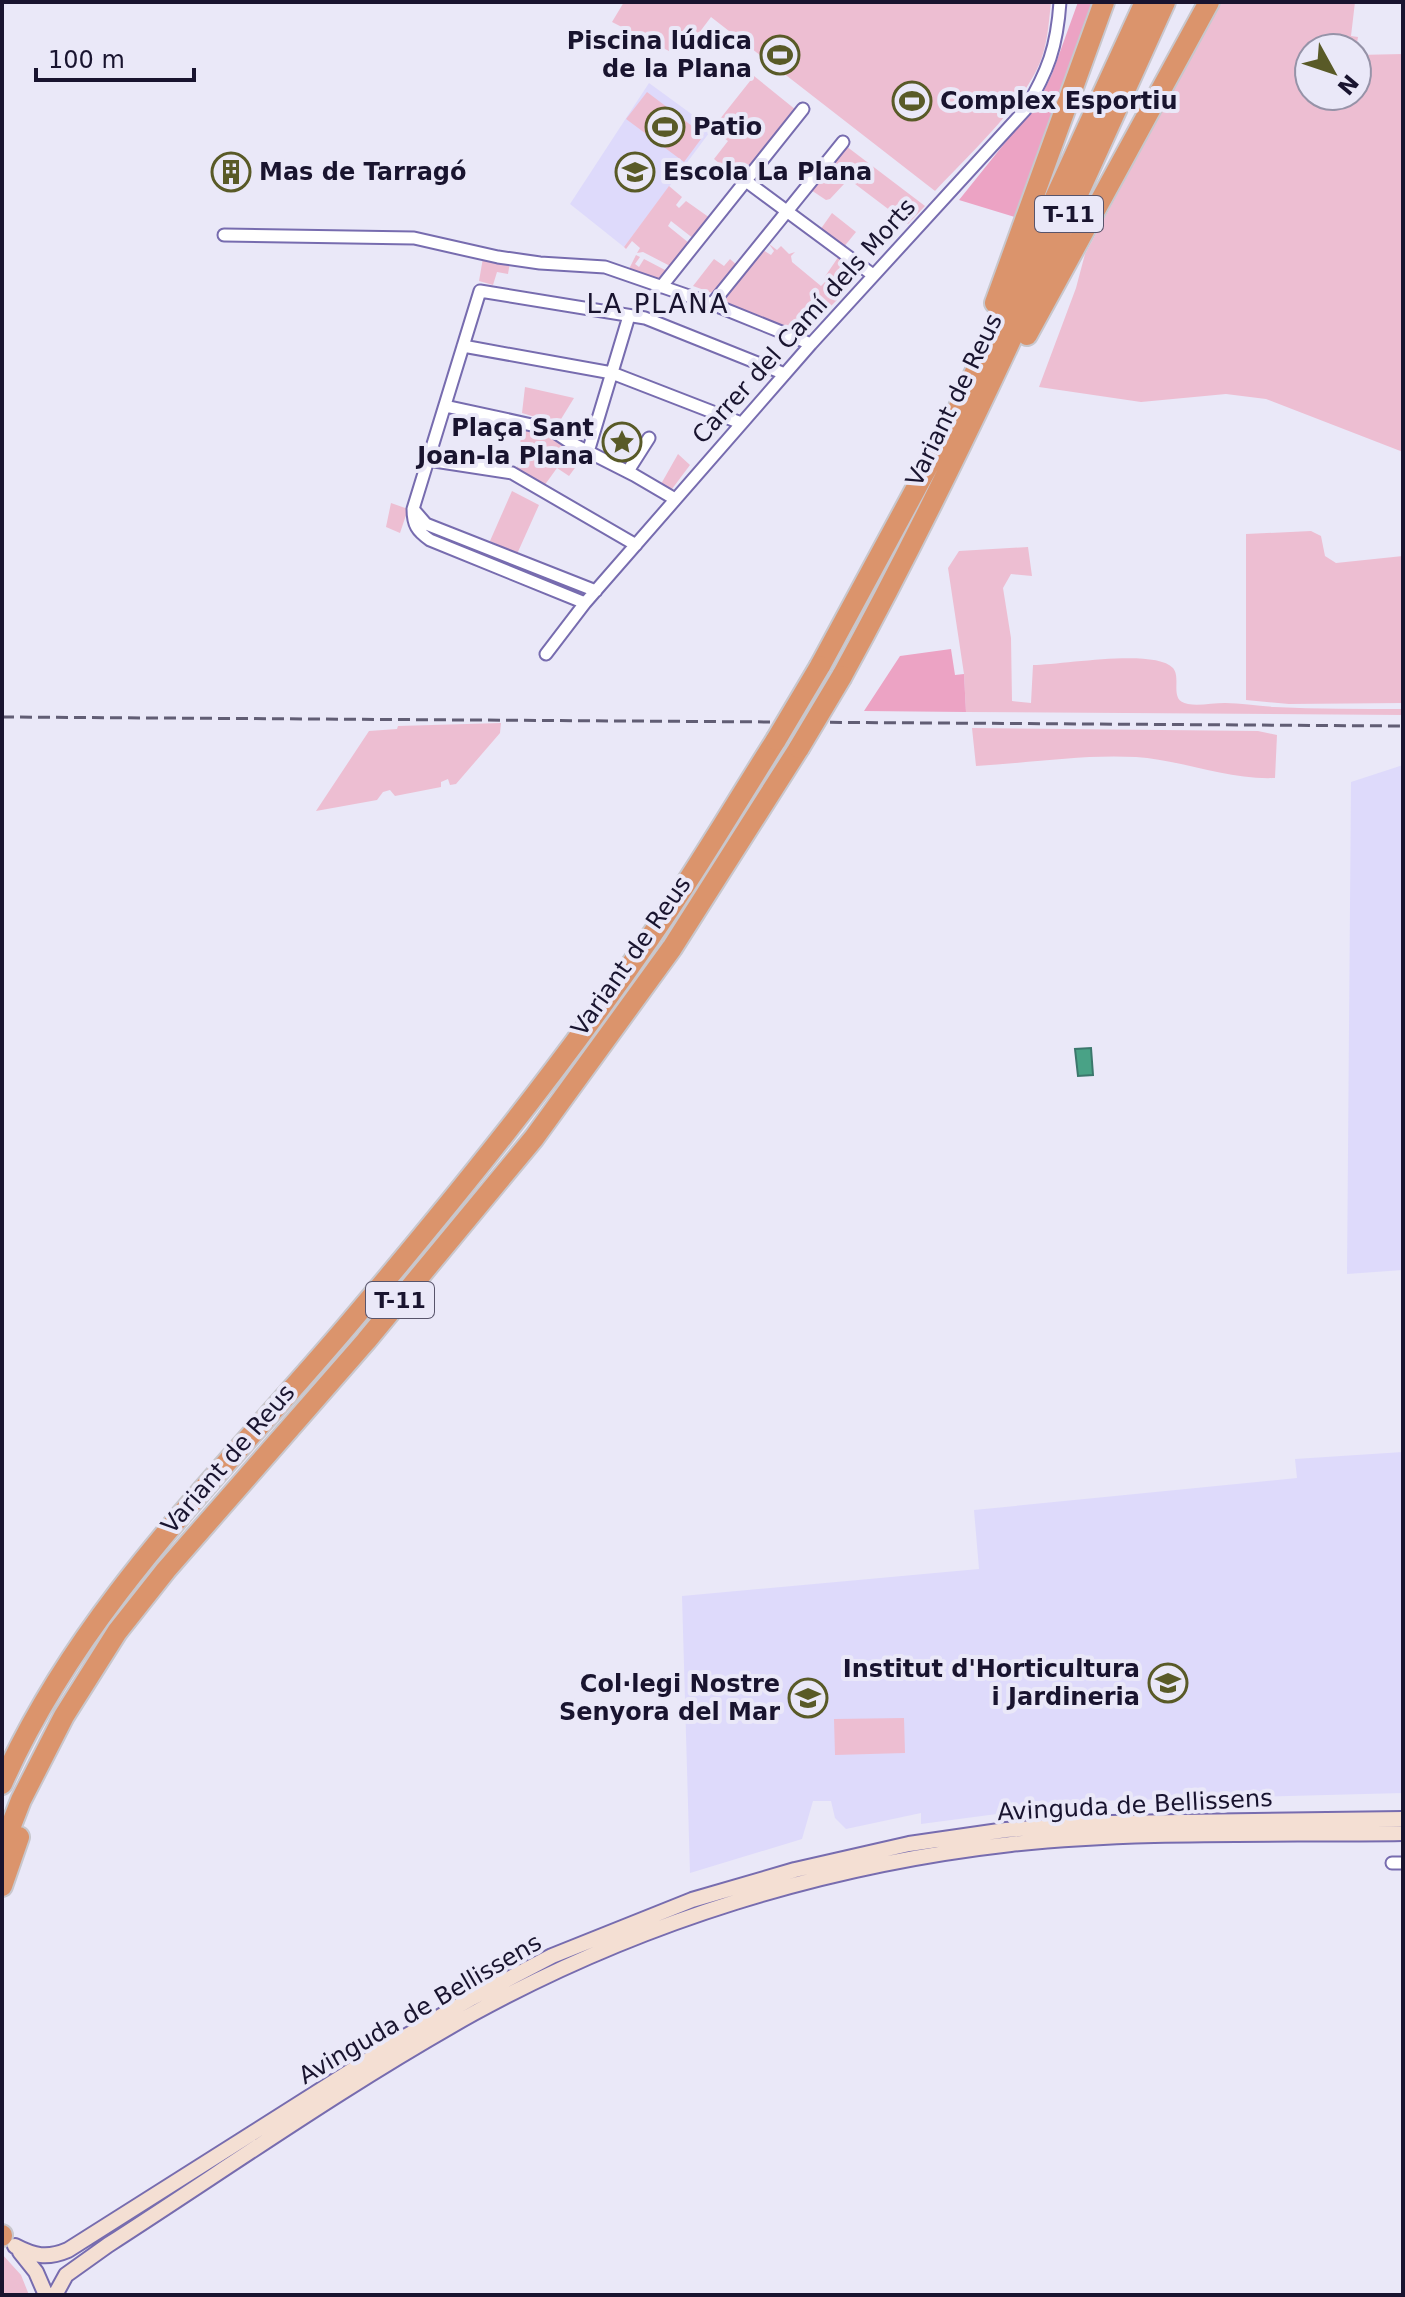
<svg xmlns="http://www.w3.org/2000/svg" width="1405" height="2297" font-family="'DejaVu Sans',sans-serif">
<rect width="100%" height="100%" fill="#eae8f8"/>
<path fill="#dedafb" d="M649,83L712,129L624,247L570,204Z
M1403,765V1270L1347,1274L1351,782Z
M1403,1452V1793L1095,1801L921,1824V1813L846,1829L835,1818L831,1801H813L802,1839L690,1873L682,1596L979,1569L974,1510L1297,1478L1295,1459Z"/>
<path fill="#edbed2" d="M624,2H1051C1049,20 1048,39 1042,57C1027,102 968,155 935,191L711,17L687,49L675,43L669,51L612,22Z
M1221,2H1355L1351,36L1358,37L1356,48H1309V96H1357V55L1403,54V452L1266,399L1226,394L1141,402L1039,387L1076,288L1085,254Z
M754,76L796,110L740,180L714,159L728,141L712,129Z
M647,92L704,135L684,162L626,119Z
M846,146L925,206L908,224L830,165Z
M823,174L835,183L839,180L844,184L830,199L826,200L811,190Z
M669,186L682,197L676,205L679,208L686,201L710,218L694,239L671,221L668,226L689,243L672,267L643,252L637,253L640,248L632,241L626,249L624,247Z
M832,213L856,232L843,248L820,230Z
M769,244L777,250L781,246L789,254L795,252L791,256L792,262L821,286L826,281L824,278L839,256L843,260L839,269L841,271L827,290L838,299L830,307L821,299L807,316L816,324L805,338L721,304L763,250L771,255L774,251Z
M636,255L640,257L635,264L639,267L644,259L667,271L659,282L633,274V270L629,269Z
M483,258L510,262L508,274L497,272L493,285L479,281Z
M714,259L724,266L730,259L738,266L715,294L693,286Z
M525,387L574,398L558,424L522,413Z
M522,428L544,432L583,457L569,476L557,468L544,486L517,470Z
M678,454L690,465L672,489L661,484Z
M512,491L539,505L517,554L490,541Z
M391,503L408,509L400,533L386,527Z
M1311,531L1321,536L1325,556L1336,563L1403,556V703L1289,704L1246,700V534Z
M1028,547L1032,576L1011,574L1003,588L1011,638L1012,701L1031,703L1033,665C1062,665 1154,648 1173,668C1182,679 1168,701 1188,704C1199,706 1213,703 1225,703C1241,703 1257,706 1274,707C1317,709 1360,709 1403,709V715L966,712L964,674L948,568L959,551Z
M501,723L500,733L456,784L450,785L448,779L441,782V787L395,796L390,790L383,792L377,800L316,811L369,731L397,729L398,726Z
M972,728L1258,731L1277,735L1275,778C1228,780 1182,760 1136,757C1083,754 1029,763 976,766Z
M904,1718L905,1753L835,1755L834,1719Z
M2,2254L21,2275L29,2295H2Z"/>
<path fill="#eca3c4" d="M1078,2H1098L1018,218L959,200L1040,99L1052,74Z
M951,649L955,675L964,674L966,712L864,711L900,656Z"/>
<path fill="#49a286" stroke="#3b776c" stroke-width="2" d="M1091,1048L1093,1075L1078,1076L1075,1049Z"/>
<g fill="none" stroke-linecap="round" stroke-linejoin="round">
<defs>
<path id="minor" d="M746,181L873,275
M224,235L414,238L498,257L540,263L605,267L712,304L811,344
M661,287L803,109
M712,304L843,142
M463,346L612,373L741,423
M445,406L550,429L571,443L634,475L675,499
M588,452L629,316
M428,460L512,473L636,545
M628,471L649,438
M413,509L480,291L645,318L785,374
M585,603L430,540C417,531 413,525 413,509L426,524L596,591
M546,654L585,603L811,344L1025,110C1048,71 1057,47 1060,2
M1392,1863H1403"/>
<path id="secondary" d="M15,2246C34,2256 47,2259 68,2250L403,2038L472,1998L552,1956L692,1900L795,1870L909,1844L1006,1830L1110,1823L1403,1819
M20,2252L36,2272L46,2295
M55,2295L66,2275L108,2245C229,2167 348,2083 474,2013C640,1922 824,1865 1011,1844C1141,1830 1273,1835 1403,1833"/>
<path id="motorway" d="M995,303L1104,2
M1027,335L1209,2
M820,666L954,418L1145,2
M842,676C962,457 1062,229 1165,2
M2,1784C81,1606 223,1472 347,1326C453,1201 556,1074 649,939C694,875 734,806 776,740
M2,1849L21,1800L64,1716L117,1632L166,1570L366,1341L534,1138L672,948L799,748
M2,1886L19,1837
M2,2235V2236"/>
</defs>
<use href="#minor" stroke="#776caf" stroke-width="15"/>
<use href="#secondary" stroke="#776caf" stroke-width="18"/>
<use href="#motorway" stroke="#c8c7cd" stroke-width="24"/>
<use href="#minor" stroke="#fff" stroke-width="11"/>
<use href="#secondary" stroke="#f4dfd3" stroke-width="14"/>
<use href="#motorway" stroke="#db946c" stroke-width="20"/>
<path stroke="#615d74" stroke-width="3" stroke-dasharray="12 6" stroke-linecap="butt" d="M2,717L1403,726"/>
<defs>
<path id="motorway-bridge" d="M776,740L820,666
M799,748L842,676"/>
</defs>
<use href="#motorway-bridge" stroke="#c8c7cd" stroke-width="24" stroke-linecap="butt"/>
<use href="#motorway-bridge" stroke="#db946c" stroke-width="20"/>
</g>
<defs>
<symbol id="stadium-ring" viewBox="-11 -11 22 22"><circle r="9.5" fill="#eae8f8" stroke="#595a27" stroke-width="1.5"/><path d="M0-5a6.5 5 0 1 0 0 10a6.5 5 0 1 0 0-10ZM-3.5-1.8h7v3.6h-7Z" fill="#595a27"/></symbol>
<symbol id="building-ring" viewBox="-11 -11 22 22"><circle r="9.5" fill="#eae8f8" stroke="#595a27" stroke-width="1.5"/><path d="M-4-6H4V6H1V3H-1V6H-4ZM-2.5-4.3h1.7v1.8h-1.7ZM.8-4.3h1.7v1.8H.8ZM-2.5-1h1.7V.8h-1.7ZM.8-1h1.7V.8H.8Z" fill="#595a27"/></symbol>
<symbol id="school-ring" viewBox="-11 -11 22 22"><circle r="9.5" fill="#eae8f8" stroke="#595a27" stroke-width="1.5"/><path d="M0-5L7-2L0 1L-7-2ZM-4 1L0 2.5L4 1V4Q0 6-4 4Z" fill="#595a27"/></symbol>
<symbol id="sight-ring" viewBox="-11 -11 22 22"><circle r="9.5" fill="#eae8f8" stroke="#595a27" stroke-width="1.5"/><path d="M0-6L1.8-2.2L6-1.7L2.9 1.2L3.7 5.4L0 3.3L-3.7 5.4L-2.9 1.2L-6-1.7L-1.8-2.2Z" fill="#595a27"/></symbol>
</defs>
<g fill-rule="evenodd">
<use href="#stadium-ring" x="758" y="33" width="44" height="44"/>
<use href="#stadium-ring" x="890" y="79" width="44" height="44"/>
<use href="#stadium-ring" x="643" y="105" width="44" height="44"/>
<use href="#building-ring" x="209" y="150" width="44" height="44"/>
<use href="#school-ring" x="613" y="150" width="44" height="44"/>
<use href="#sight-ring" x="600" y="420" width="44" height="44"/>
<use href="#school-ring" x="1146" y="1661" width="44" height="44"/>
<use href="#school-ring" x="786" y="1676" width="44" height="44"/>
</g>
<g text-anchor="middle" stroke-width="8" stroke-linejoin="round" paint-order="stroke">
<g fill="#eae8f8" stroke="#58546b" stroke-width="2">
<rect x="1035" y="196" width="68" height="36" rx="6"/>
<rect x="366" y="1282" width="68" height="36" rx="6"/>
</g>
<g font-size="22" font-weight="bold" fill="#19142f">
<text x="1069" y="222">T-11</text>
<text x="400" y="1308">T-11</text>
</g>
<g font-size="24" font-weight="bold" fill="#19142f" stroke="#eae8f8" text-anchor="end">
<text x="752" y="49">Piscina lúdica<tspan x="752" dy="28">de la Plana</tspan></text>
<text x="940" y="109" text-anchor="start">Complex Esportiu</text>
<text x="693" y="135" text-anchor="start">Patio</text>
<text x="259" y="180" text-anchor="start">Mas de Tarragó</text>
<text x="663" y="180" text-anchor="start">Escola La Plana</text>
<text x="594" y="436">Plaça Sant<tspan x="594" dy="28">Joan-la Plana</tspan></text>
<text x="1140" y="1677">Institut d'Horticultura<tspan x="1140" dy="28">i Jardineria</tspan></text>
<text x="780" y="1692">Col·legi Nostre<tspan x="780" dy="28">Senyora del Mar</tspan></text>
</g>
<g font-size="24" fill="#19142f" stroke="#eae8f8">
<text transform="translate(804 321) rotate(-48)" y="8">Carrer del Camí dels Morts</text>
<text transform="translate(954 400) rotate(-64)" y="8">Variant de Reus</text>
<text transform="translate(631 956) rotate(-55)" y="8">Variant de Reus</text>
<text transform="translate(228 1459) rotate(-49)" y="8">Variant de Reus</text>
<text transform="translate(1135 1805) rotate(-3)" y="8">Avinguda de Bellissens</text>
<text transform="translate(420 2009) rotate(-30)" y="8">Avinguda de Bellissens</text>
</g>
<g font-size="26" letter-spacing="2" fill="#19142f" stroke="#eae8f8">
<text x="658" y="313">LA PLANA</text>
</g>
</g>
<rect width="1405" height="2297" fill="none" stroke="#19142f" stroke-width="8"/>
<g transform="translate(1333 72) rotate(130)"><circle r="38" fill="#eae8f8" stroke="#9693a8" stroke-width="2"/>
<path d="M0-6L14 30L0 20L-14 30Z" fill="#595a27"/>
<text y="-12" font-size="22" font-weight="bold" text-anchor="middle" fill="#19142f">N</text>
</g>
<path d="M36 68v12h158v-12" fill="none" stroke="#19142f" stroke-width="4"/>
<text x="48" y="68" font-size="24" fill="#19142f" stroke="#eae8f8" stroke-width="6" paint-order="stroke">100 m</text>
</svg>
